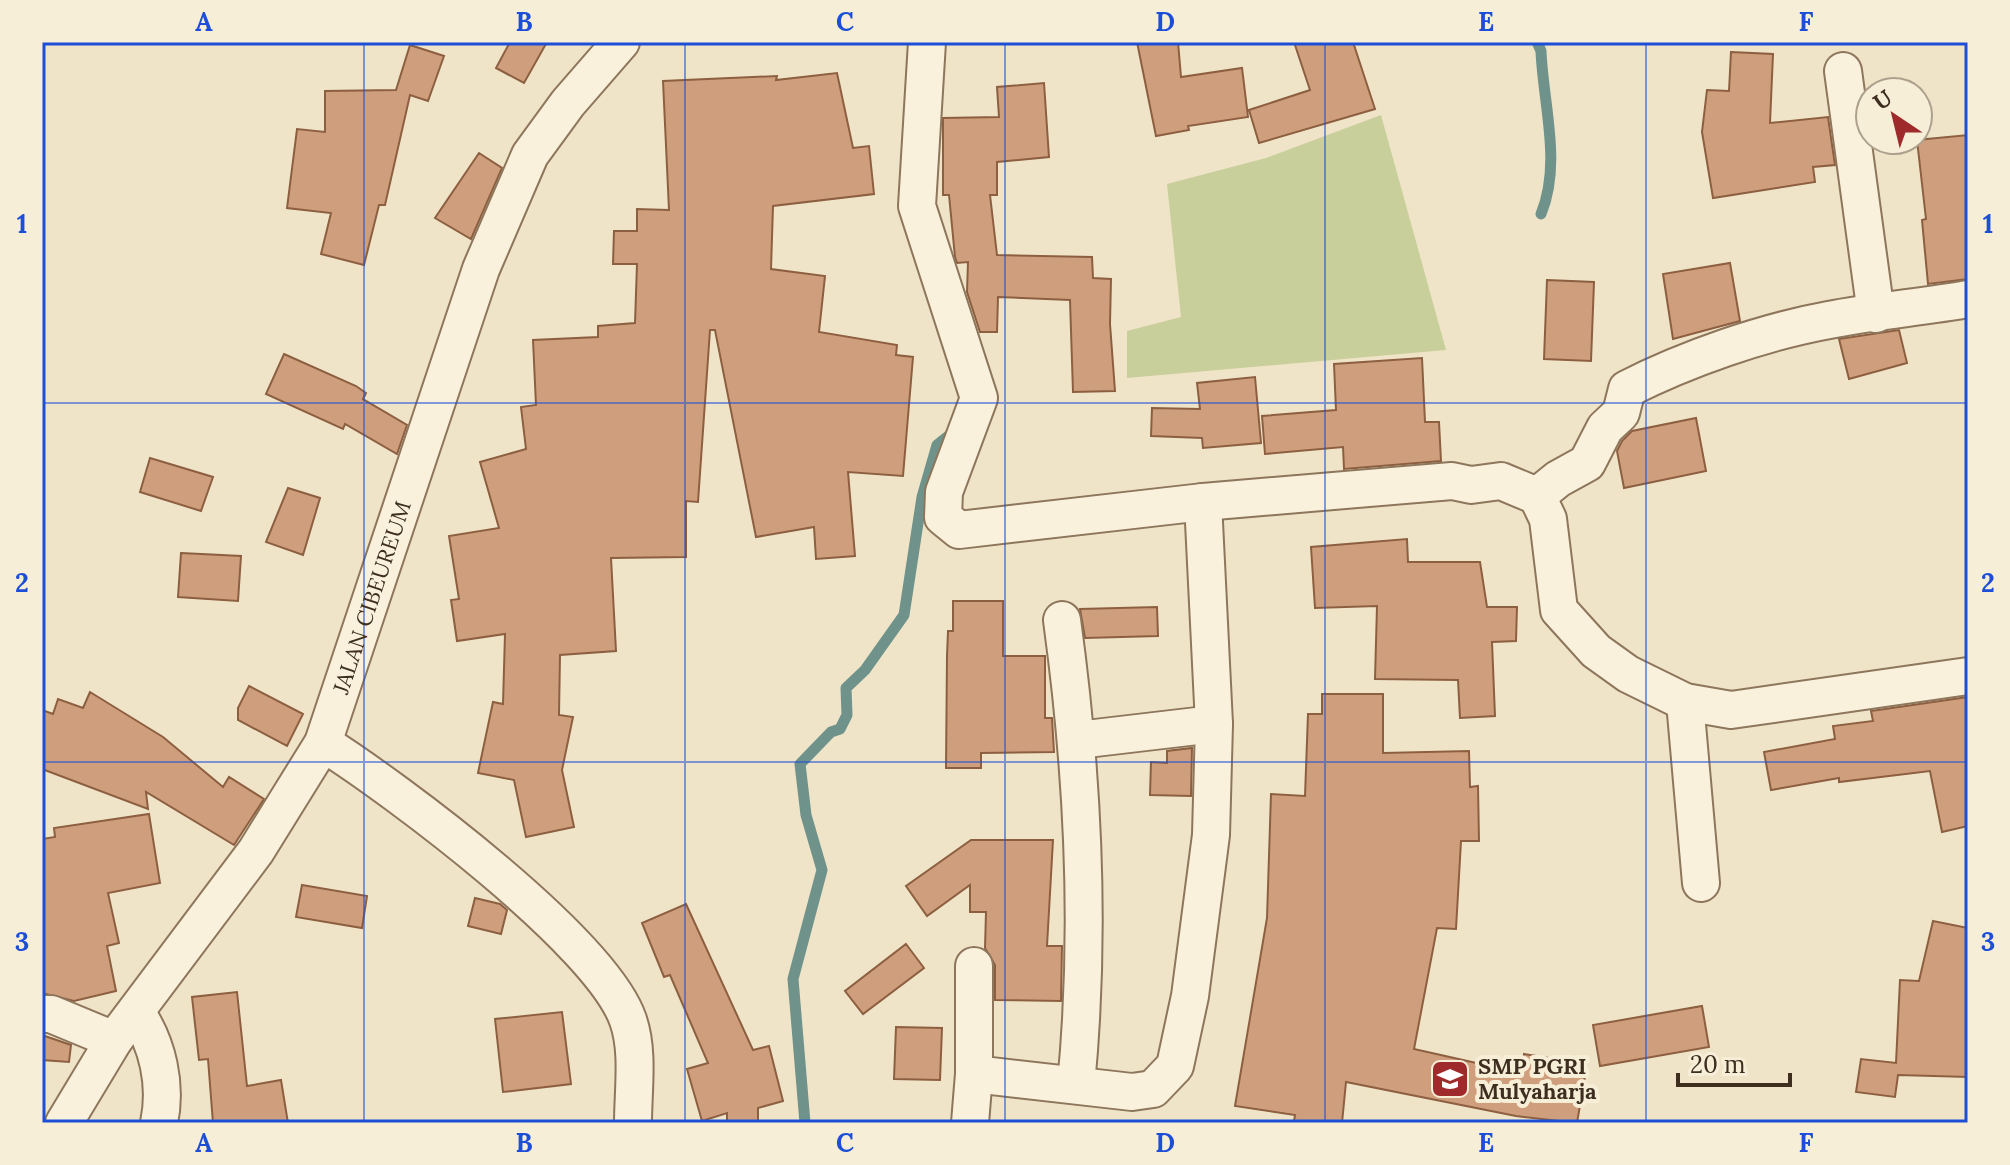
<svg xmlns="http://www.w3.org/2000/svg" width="2010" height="1165" font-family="Lora,serif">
<rect width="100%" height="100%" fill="#f0e4c8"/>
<path fill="#c9cf9b" d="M1381,115L1446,350L1127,378V331L1181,317L1167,184L1266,158Z"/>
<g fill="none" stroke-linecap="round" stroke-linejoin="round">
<path stroke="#6f938a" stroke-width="11" d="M1537,42L1541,51C1543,104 1562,163 1541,214
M805,1123L793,979L822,870L806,815L800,764L831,732L840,729L847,715L846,688L865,670L904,615L922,497L937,445L952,433"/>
</g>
<path fill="#cf9f7d" stroke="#8d5f41" stroke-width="2" d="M510,42H547L524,83L496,68Z
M1137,42H1178L1181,77L1242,68L1248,117L1188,126L1189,130L1156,136Z
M1294,42H1353L1375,109L1259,143L1249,110L1310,90Z
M410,45L444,56L428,101L410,95L385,205H379L364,265L321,254L331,213L287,208L297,129L325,132V91L396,90Z
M1731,52L1773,54L1770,123L1828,117L1835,165L1813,167L1815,182L1713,198L1702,132L1707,90L1729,91Z
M837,73L853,148L869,146L874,194L773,206L771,269L825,276L819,332L897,345L896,355L913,357L903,476L848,472L855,556L816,559L814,527L756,537L715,330H710L698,502L686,501V557L611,558L616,651L560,655L559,715L573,717L562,770L574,827L526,837L514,780L478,773L493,702L503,704L505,634L457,641L451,600L459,599L449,536L499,528L480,462L526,449L521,407L536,405L533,340L598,337V326L635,323L637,264H613L614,231H637V209L669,210L663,81L777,76L776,80Z
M1044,83L1049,157L997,162V195H990L997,255L1092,257L1093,278L1111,279L1110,324L1115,391L1073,392L1070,300L998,297L997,332H980L967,292L968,262L957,263L955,257L949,195H943V118L999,117L997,87Z
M1968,135V279L1928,284L1922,220L1926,219L1917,140Z
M479,153L502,168L471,239L435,218Z
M1730,263L1740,321L1673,339L1663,274Z
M1547,280L1594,282L1591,361L1544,359Z
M1899,330L1907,363L1849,379L1839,339Z
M284,354L356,386L366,393L363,399L407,425L397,454L345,424L343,429L266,394Z
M1422,358L1425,422H1439L1441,461L1344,469L1343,447L1265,454L1262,416L1336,410L1334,364Z
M1255,377L1261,443L1203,448L1202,438L1151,436L1152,408L1200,409L1197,383Z
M1696,418L1706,471L1624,488L1617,451L1622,441L1632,431Z
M150,458L213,477L201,511L140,492Z
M288,488L320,498L303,555L266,542Z
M1407,539L1408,562H1480L1487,607H1517L1516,641L1492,642L1495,716L1460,718L1458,680L1375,679L1377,606L1315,608L1311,547Z
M181,553L241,556L238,601L178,597Z
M953,601H1003V656H1045V718H1052L1054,752L981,753V768H946L947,656L948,631H953Z
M1157,607L1158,636L1085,638L1080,609Z
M249,686L303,714L287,746L238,720V708Z
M90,692L163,737L223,787L229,777L264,799L234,845L146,792L148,809L42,769V710L53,714L58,699L83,708Z
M1322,694H1383V753L1469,751L1470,787L1478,786L1479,841H1461L1456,929L1437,928L1414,1049L1521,1073L1524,1054L1587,1064L1577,1123L1516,1116L1346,1082L1342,1123L1294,1121L1295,1115L1235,1106L1267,918L1271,794L1305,796L1308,714H1322Z
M1968,697V826L1942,832L1930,771L1839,782V778L1771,790L1764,752L1835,739L1833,726L1873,721L1871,711Z
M1192,748L1191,796L1150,795L1151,762L1167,763V751Z
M149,814L160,883L108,893L119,943L107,946L116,991L74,1001L42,993V839L55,837L54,828Z
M971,840H1053L1047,946H1062L1061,1001L995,1000V965L985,948L986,912H970V885L927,916L906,886Z
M302,885L367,896L362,928L296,917Z
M475,898L500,904L507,910L501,934L468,926Z
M686,904L753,1050L769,1046L783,1101L758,1108V1123H727V1113L702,1121L687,1069L708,1063L670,975L664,977L642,923Z
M1933,921L1968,928V1077L1898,1075L1895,1097L1856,1092L1861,1059L1896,1063L1900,980L1919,981Z
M906,944L924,968L863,1014L845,991Z
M237,992L247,1086L281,1080L288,1123H213L208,1059L199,1060L192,997Z
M1702,1006L1709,1047L1600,1066L1593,1025Z
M562,1012L571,1084L503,1092L495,1019Z
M896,1027L942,1028L940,1080L894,1079Z
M42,1035L71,1045L69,1062L42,1060Z"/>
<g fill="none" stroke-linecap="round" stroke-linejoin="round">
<defs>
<g id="street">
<path d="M927,42L917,206L979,398L944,492L943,517L959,530L1203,502L1452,481L1471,485L1501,481L1537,496L1548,519L1559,610L1596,651L1628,674L1685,702L1731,710L1968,676"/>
<path d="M1843,71L1876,314"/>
<path d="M1537,496L1558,479L1587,463L1605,428L1621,413L1627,389C1686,359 1763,332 1829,320C1875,311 1922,307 1968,299"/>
<path d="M1062,620C1083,773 1091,931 1076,1085"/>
<path d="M1685,702L1701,883"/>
<path d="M1078,740L1214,724"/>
<path d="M323,743C396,789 601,942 628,1020C639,1051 633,1090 633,1123"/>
<path d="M136,1012C158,1044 167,1085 159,1123"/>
<path d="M42,1014H51L114,1040"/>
<path d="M974,1074L1132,1092L1153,1089L1175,1066L1190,996L1211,835L1214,724L1203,502"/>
<path id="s1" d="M64,1123L114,1040L256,851L323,743L481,269L530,155L568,103L621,42"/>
<path d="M970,1123L974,1074V966"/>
</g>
</defs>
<use href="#street" stroke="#8d765c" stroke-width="40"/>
<use href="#street" stroke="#faf1dc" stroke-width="36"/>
</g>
<path fill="none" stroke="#1d4ed8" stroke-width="2" stroke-opacity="0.55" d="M364,42V1123M685,42V1123M1005,42V1123M1325,42V1123M1646,42V1123M42,403H1968M42,762H1968"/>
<defs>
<symbol id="school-square" viewBox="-11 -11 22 22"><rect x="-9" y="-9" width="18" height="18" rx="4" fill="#9e2a2b" stroke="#f7eed8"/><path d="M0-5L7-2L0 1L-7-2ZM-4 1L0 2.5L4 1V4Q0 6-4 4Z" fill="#fff"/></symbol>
</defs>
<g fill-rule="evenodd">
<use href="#school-square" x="1428" y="1057" width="44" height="44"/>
</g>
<g text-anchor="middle" stroke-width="8" stroke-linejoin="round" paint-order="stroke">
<g font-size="22" fill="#3d2e20" stroke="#f7eed8">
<text dy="8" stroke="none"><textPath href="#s1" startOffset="614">JALAN CIBEUREUM</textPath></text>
</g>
<g font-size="22" font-weight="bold" fill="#3d2e20" stroke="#f7eed8" text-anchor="start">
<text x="1478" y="1074">SMP PGRI<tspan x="1478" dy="25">Mulyaharja</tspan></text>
</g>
</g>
<rect width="2010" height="1165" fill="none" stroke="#f7eed8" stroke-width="88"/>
<g transform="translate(1894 116) rotate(325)"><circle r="38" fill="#f7eed8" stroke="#ada18e" stroke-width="2"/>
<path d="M0-6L14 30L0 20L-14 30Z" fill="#9e2a2b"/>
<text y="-12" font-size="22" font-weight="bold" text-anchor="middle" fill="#3d2e20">U</text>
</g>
<path d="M1678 1073v12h112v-12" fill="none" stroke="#3d2e20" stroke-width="4"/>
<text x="1690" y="1073" font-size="24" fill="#3d2e20" stroke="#f7eed8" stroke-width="6" paint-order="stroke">20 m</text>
<rect x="44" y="44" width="1922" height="1077" fill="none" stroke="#1d4ed8" stroke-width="3"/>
<g font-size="26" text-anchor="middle" font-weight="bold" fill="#1d4ed8">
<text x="204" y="31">A</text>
<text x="524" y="31">B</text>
<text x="845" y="31">C</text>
<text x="1165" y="31">D</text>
<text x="1486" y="31">E</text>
<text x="1806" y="31">F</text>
<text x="22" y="233">1</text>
<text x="1988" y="233">1</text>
<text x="22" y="592">2</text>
<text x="1988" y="592">2</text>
<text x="22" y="951">3</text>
<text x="1988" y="951">3</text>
<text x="204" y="1152">A</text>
<text x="524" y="1152">B</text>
<text x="845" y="1152">C</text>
<text x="1165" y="1152">D</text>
<text x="1486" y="1152">E</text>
<text x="1806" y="1152">F</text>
</g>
</svg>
